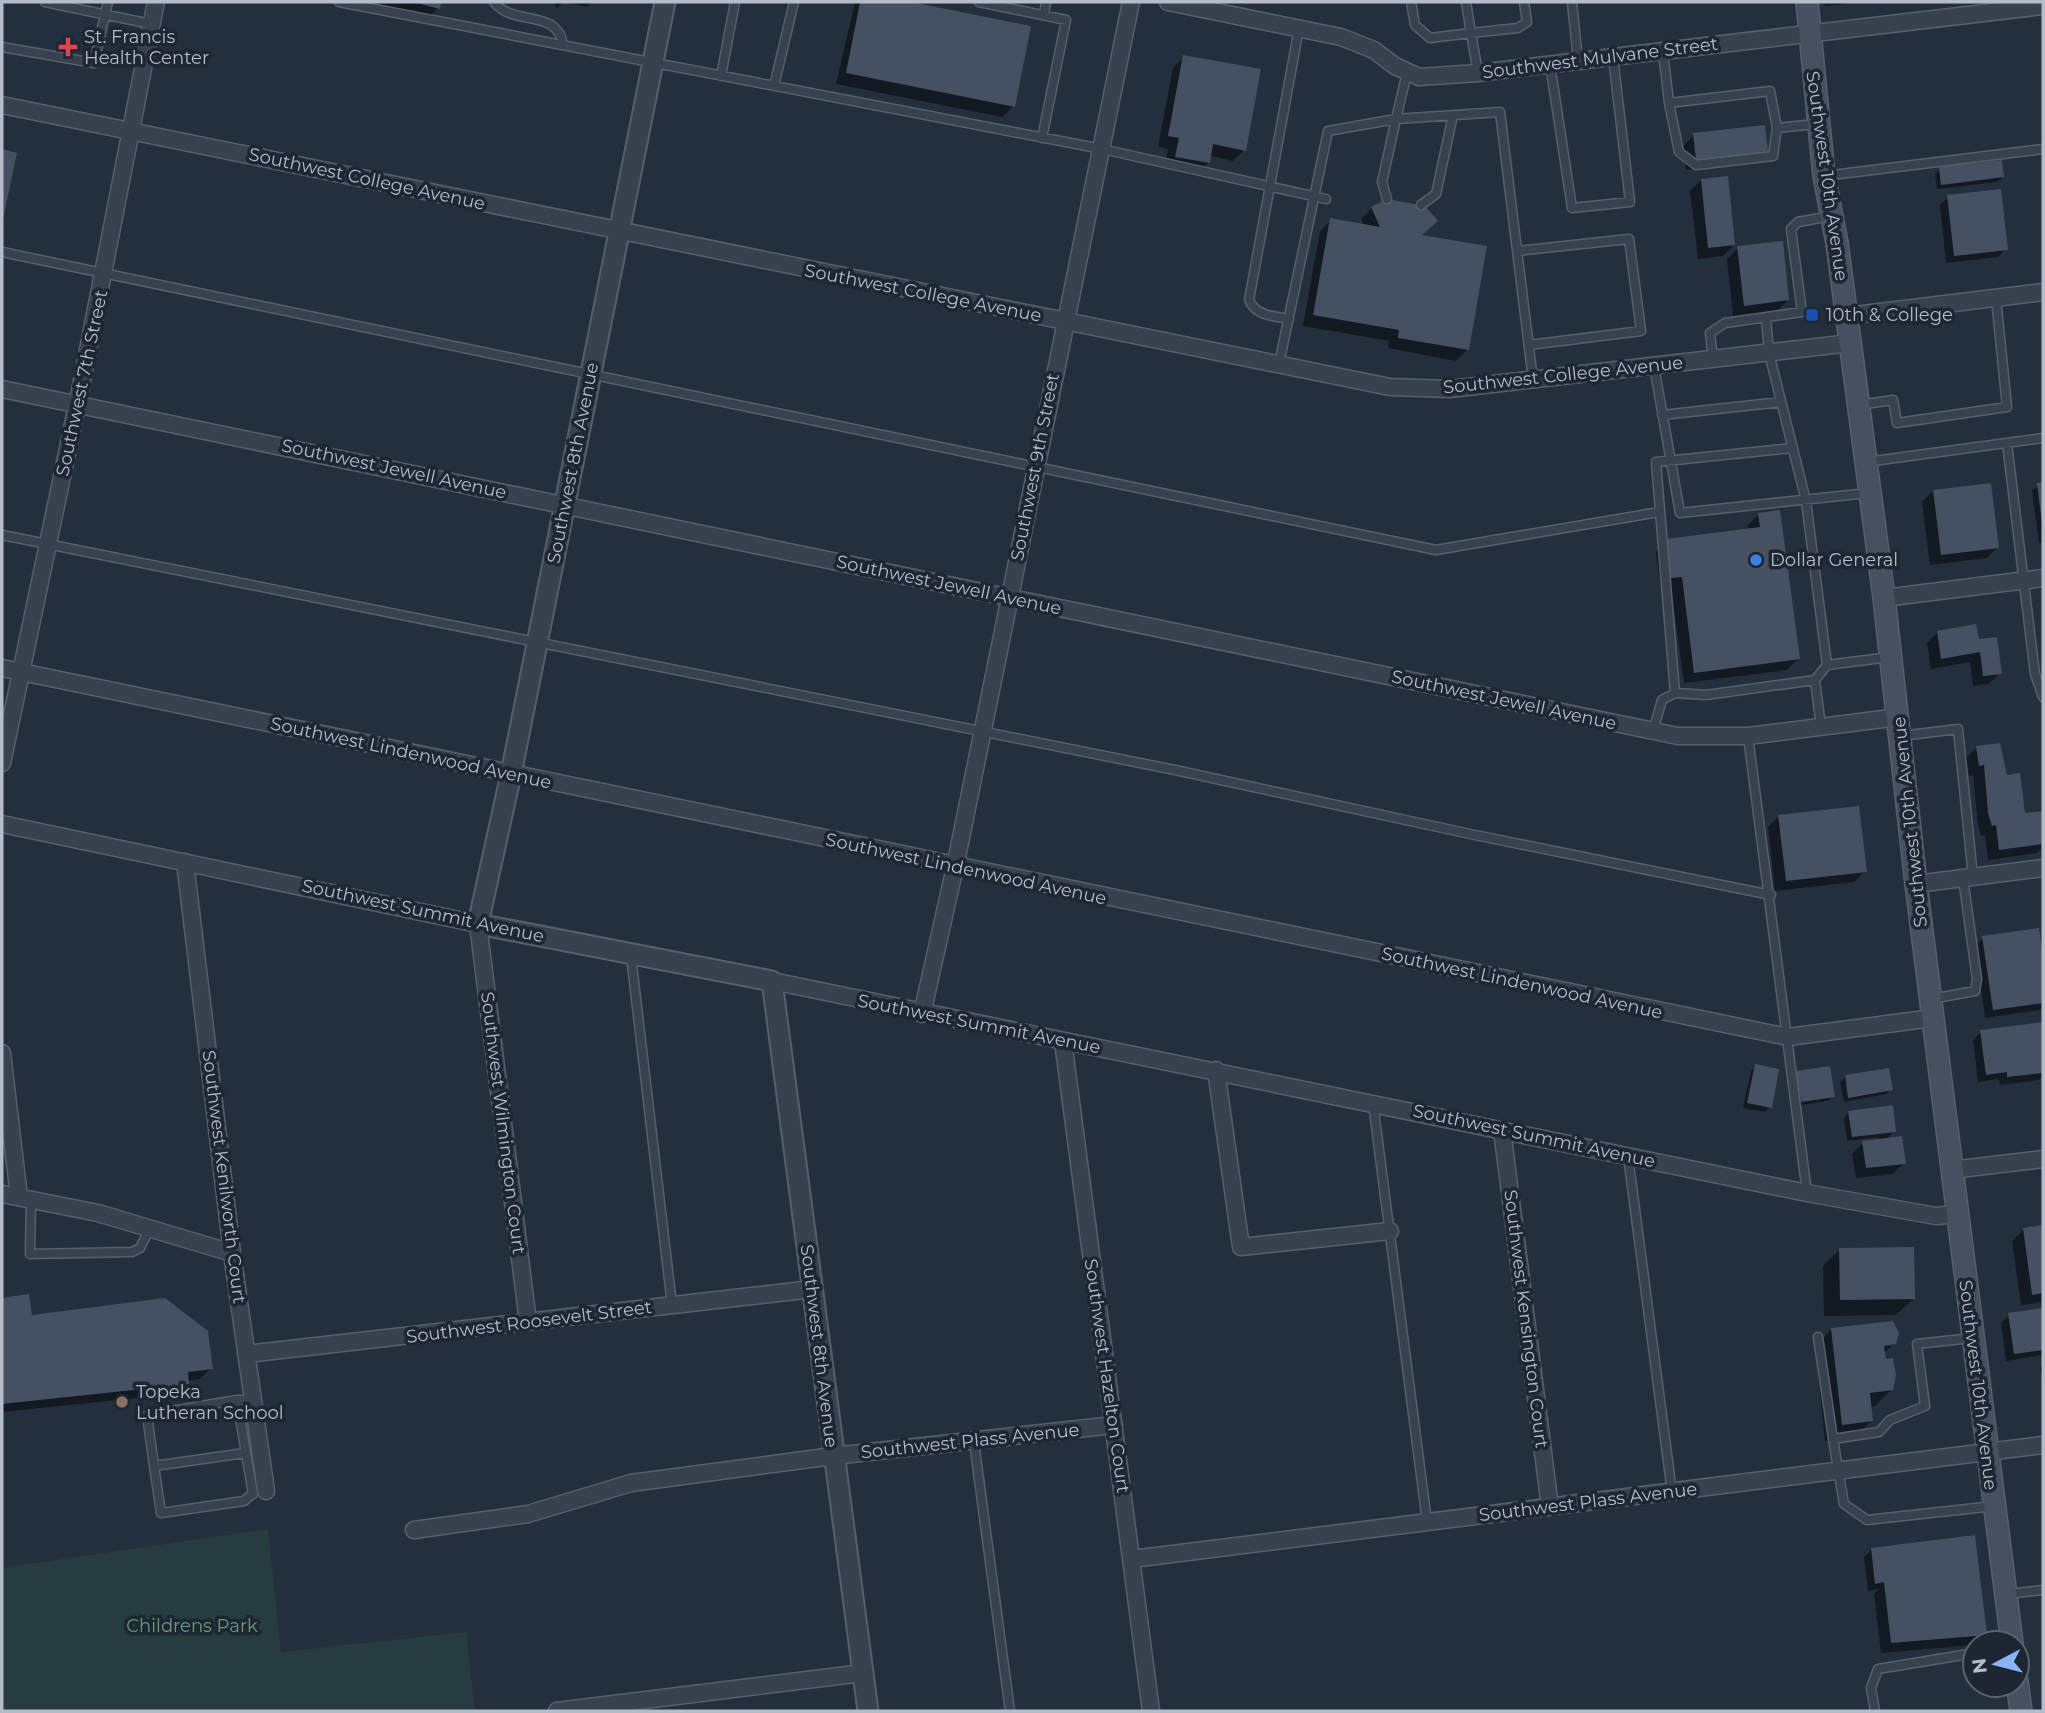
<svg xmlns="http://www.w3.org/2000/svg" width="2045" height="1713" font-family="Montserrat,sans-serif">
<rect width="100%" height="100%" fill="#242f3e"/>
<path fill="#263c3f" d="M268,1529L281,1652L466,1632L475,1711H2V1568Z"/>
<path fill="#0007" d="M345,2H440L438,8L427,19Z
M554,2H592L587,7L563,2L556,9Z
M855,2H904L1029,27L1013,106L1002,117L836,84Z
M1824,2H1865L1825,6Z
M1184,57L1244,150L1233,161L1210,156L1209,162L1197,173L1165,167L1168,149L1158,147L1173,68Z
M1694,135L1766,151L1755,162L1686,170L1683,146Z
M1940,169L2003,177L1997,182L1937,189L1935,174Z
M1701,180L1734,245L1723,256L1698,259L1690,191Z
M1948,197L2006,249L1998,257L1946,263L1940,205Z
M1388,201L1424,208L1419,236L1467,350L1456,361L1388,348L1389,341L1303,326L1320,231L1331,220L1364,226L1361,219L1372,208Z
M1738,248L1788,300L1777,311L1733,316L1727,259Z
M2043,484V543H2039L2032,490Z
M1933,491L1998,547L1987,558L1930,565L1922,502Z
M1758,515L1798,659L1787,670L1684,683L1671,587L1661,588L1656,552L1667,540L1748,530L1747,526Z
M1938,632L1978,641L2000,673L1989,684L1973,686L1970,662L1931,669L1927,643Z
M1977,747L2006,777L2024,815L2043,813V847L2037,853L1988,860L1985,835L1981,836L1978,825L1973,775L1969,776L1966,758Z
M1779,816L1865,871L1854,882L1775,891L1768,827Z
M2038,930L2043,969V1006L2040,1010L1985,1018L1975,946L1983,938Z
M2043,1024V1075L2039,1080L2000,1085L1999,1079L1978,1082L1973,1040L1981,1032Z
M1756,1066L1770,1107L1765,1112L1743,1108L1751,1071Z
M1796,1073L1833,1096L1828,1101L1796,1106L1791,1078Z
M1846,1077L1891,1089L1886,1094L1844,1102L1840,1082Z
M1849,1112L1894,1131L1886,1140L1904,1163L1893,1174L1856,1178L1852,1154L1863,1143L1879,1141L1878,1137L1847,1141L1844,1118Z
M2043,1227V1302L2021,1305L2012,1241L2023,1230Z
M1840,1249L1913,1299L1896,1315L1824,1316L1823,1266Z
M28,1296L30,1317L211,1368L200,1379L187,1381L176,1394L2,1412V1300Z
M2043,1310V1355L2006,1361L2001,1323L2009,1315Z
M1831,1330L1894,1343L1883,1354L1892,1389L1875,1406L1870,1407L1871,1421L1855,1438L1825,1441L1815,1346Z
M2043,1364V1389L2040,1367Z
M1872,1549L1985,1634L1974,1645L1881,1653L1874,1594L1879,1589L1868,1591L1864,1557Z"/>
<path fill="#455162" d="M413,2H441L440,9Z
M860,2H912L1031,26L1015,107L846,73Z
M1183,55L1261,69L1246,151L1213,144L1210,163L1175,157L1179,138L1168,136Z
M1765,125L1768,152L1696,160L1693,133Z
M2,149L17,153L3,219H2Z
M2002,160L2004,177L1941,185L1939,167Z
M1728,176L1735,245L1708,248L1701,179Z
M2001,189L2008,250L1954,256L1947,195Z
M1387,199L1425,206L1438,221L1422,235L1487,246L1469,350L1398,338L1399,330L1313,315L1330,218L1380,227L1371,207Z
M1783,241L1789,300L1744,306L1737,246Z
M2043,482V524H2042L2037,483Z
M1991,483L1999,548L1941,555L1933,490Z
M1780,510L1800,659L1694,673L1682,577L1671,578L1666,539L1760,527L1758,513Z
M1976,624L1979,639L1997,637L2002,674L1983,676L1980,652L1941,659L1937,631Z
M2000,743L2007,775L2020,773L2025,813L2043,811V844L1999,850L1996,825L1992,826L1988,813L1984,765L1979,766L1976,746Z
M1859,806L1867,872L1786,881L1778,815Z
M2039,928L2043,957V1003L1993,1010L1982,936Z
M2043,1022V1073L2007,1077V1072L1986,1075L1980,1030Z
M1755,1064L1779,1069L1772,1108L1747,1103Z
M1830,1066L1835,1097L1801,1102L1796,1071Z
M1889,1068L1893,1090L1848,1098L1845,1075Z
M1893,1105L1896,1132L1852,1137L1848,1111Z
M1902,1136L1906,1164L1866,1168L1862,1141Z
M2043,1225V1293L2032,1295L2023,1228Z
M1914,1247L1915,1299L1840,1300L1839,1248Z
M29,1294L32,1315L165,1298L208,1331L213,1369L188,1372L189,1384L2,1404V1298Z
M2043,1308V1350L2014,1354L2008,1313Z
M1893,1321L1899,1333L1896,1344L1884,1346L1886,1359L1893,1358L1896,1375L1893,1390L1870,1393L1873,1421L1842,1425L1831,1328Z
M1975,1535L1987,1635L1891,1643L1884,1582L1875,1584L1871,1548Z"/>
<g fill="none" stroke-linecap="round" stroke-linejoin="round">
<defs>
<path id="service" d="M45,2L151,24
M339,2L1102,149L1326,199
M494,2C513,27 558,8 563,45
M979,2L1066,20L1042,138
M1411,2L1415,25L1430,38L1471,33L1478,73
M1466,2L1471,33L1518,28L1527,22L1524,2
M1572,2L1578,61
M1044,15L1046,2
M2,47L94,63L108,2
M1663,51L1669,103L1770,91L1777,128L1773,156L1696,165L1679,152L1669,103
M1550,64L1572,208L1630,202L1613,57
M1407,73L1396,119L1500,112L1533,380
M721,76L735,2
M774,86L794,2
M1777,128L1816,124
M1824,176L2043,149
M1421,205L1436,194L1453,115
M1517,251L1629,239L1641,331L1529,345
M2,252L1436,550L1659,512
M1289,319C1273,316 1256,316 1249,300L1299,28
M1713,359L1710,333L1725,323L1802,312L1791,229L1798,222L1831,216
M1279,364L1328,131L1396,119L1382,182L1387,199
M1654,366L1680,513L1868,493
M1859,405L1893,400L1897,423L2007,407L1996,298
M1662,415L1781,402
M2007,443L2035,674L2043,697
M1866,462L2043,438
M2,535L1175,770L1470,834L1771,895
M1827,665L1890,657
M1815,680L1821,727
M1675,693L1656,462L1792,448
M1653,731L1662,700L1675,693L1706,695L1815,680L1827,665L1806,501L1769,353L1766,317
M1748,736L1807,1193
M1901,736L1958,729L1973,877
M631,956L672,1305
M1931,999L1975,991L1977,979L1963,878
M1373,1103L1427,1522
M1628,1156L1672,1492
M31,1199L30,1254L132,1252L140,1248L150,1228
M1818,1337L1833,1439L1879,1432L1890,1420L1925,1406L1917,1344L1972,1338
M242,1400H237L253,1494
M1833,1439L1844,1504L1867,1520L1994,1506
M974,1442L1010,1711
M245,1453L154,1466L161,1513L244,1501L251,1495
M154,1466L147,1415L237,1400
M2008,1594L2043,1590
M1875,1711L1871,1688L1878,1669L1975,1653"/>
<path id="minor" d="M1168,2L1341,37L1374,50L1395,66L1419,77L1478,73L2043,6
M2,105L1390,387L1450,389L1851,343
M1847,316L2043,292
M2,389L1678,736H1748L1899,717
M1884,598L2043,578
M2,668L1788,1037L1933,1018
M2,763L80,391L156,2
M2,824L478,924L528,1322
M185,862L232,1253L266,1491
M1916,884L2043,868
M772,981L1807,1193L1936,1216L1957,1214
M922,1014L955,867L1131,2
M1063,1041L1151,1711
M2,1053L19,1197
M1216,1070L1241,1247L1390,1231
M1502,1130L1550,1507
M1951,1170L2043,1159
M2,1194L98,1213L232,1253
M246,1354L813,1289
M414,1530L528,1514L631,1483L833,1456L1114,1425
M1132,1559L2043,1445
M557,1711L863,1673"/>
<path id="tertiary" d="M665,2L511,774L478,924L772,981L868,1711"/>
<path id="secondary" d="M1807,2L1824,176L1837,243L1884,598L1916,884L2012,1643
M2017,1681L2021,1711"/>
</defs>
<use href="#service" stroke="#565f6c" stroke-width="11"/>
<use href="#minor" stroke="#565f6c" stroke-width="19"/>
<use href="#tertiary" stroke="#565f6c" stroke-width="23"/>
<use href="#secondary" stroke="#565f6c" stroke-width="24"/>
<use href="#service" stroke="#38414e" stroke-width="8"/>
<use href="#minor" stroke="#38414e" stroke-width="16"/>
<use href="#tertiary" stroke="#38414e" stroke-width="19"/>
<use href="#secondary" stroke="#465061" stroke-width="21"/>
</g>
<path fill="#e0444e" stroke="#1d2633" stroke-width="2.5" d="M64.5 36.5h7v7h7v7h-7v7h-7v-7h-7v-7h7z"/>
<rect fill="#1a4fb4" stroke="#1d2633" stroke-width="2.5" x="1805" y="308" width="14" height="14" rx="3.5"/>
<circle fill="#3f7fe0" stroke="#1d2633" stroke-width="2.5" cx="1756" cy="560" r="7"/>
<circle fill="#8d6e63" stroke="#1d2633" stroke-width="2.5" cx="122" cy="1402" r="7"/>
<g text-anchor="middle" stroke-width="7" stroke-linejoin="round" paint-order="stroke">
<g font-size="18" fill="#b4bcc9" stroke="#1d2633" text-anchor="start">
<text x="84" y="43">St. Francis<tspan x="84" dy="21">Health Center</tspan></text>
<text x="1826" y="321">10th &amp; College</text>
<text x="1770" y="566">Dollar General</text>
<text x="136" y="1398">Topeka<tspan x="136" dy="21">Lutheran School</tspan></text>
</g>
<g font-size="18" fill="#b4bcc9" stroke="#1d2633">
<text transform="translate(1600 58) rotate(-7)" y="6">Southwest Mulvane Street</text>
<text transform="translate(1827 176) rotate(82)" y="6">Southwest 10th Avenue</text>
<text transform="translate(367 179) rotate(12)" y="6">Southwest College Avenue</text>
<text transform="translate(923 293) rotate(11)" y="6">Southwest College Avenue</text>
<text transform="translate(1563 375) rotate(-6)" y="6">Southwest College Avenue</text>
<text transform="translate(82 383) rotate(-78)" y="6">Southwest 7th Street</text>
<text transform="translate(573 463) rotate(-79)" y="6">Southwest 8th Avenue</text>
<text transform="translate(1035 467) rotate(-79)" y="6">Southwest 9th Street</text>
<text transform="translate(394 469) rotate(12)" y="6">Southwest Jewell Avenue</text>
<text transform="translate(949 585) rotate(12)" y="6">Southwest Jewell Avenue</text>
<text transform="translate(1504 700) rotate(12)" y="6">Southwest Jewell Avenue</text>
<text transform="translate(411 753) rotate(12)" y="6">Southwest Lindenwood Avenue</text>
<text transform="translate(1910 822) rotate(-96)" y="6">Southwest 10th Avenue</text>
<text transform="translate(966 869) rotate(12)" y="6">Southwest Lindenwood Avenue</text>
<text transform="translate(423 911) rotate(12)" y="6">Southwest Summit Avenue</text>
<text transform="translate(1522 983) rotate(12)" y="6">Southwest Lindenwood Avenue</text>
<text transform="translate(979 1024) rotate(11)" y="6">Southwest Summit Avenue</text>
<text transform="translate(503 1123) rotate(83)" y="6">Southwest Wilmington Court</text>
<text transform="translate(1534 1136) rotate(12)" y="6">Southwest Summit Avenue</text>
<text transform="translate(224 1177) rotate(83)" y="6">Southwest Kenilworth Court</text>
<text transform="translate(1526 1319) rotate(83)" y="6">Southwest Kensington Court</text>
<text transform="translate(529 1322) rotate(-7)" y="6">Southwest Roosevelt Street</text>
<text transform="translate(819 1346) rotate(83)" y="6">Southwest 8th Avenue</text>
<text transform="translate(1107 1376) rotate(82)" y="6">Southwest Hazelton Court</text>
<text transform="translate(1978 1385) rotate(83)" y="6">Southwest 10th Avenue</text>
<text transform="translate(970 1441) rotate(-6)" y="6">Southwest Plass Avenue</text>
<text transform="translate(1588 1502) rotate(-7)" y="6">Southwest Plass Avenue</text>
</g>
<g font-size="18" fill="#6b9a76" stroke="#1d2633">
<text x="192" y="1632">Childrens Park</text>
</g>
</g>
<rect width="2045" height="1713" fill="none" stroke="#b4bcc9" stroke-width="7"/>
<g transform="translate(1996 1664) rotate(263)"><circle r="33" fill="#1d2633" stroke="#59626f" stroke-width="2"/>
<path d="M0-5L12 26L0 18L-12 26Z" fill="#8ab4f8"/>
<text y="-10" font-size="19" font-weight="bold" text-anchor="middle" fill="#b4bcc9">N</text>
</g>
</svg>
